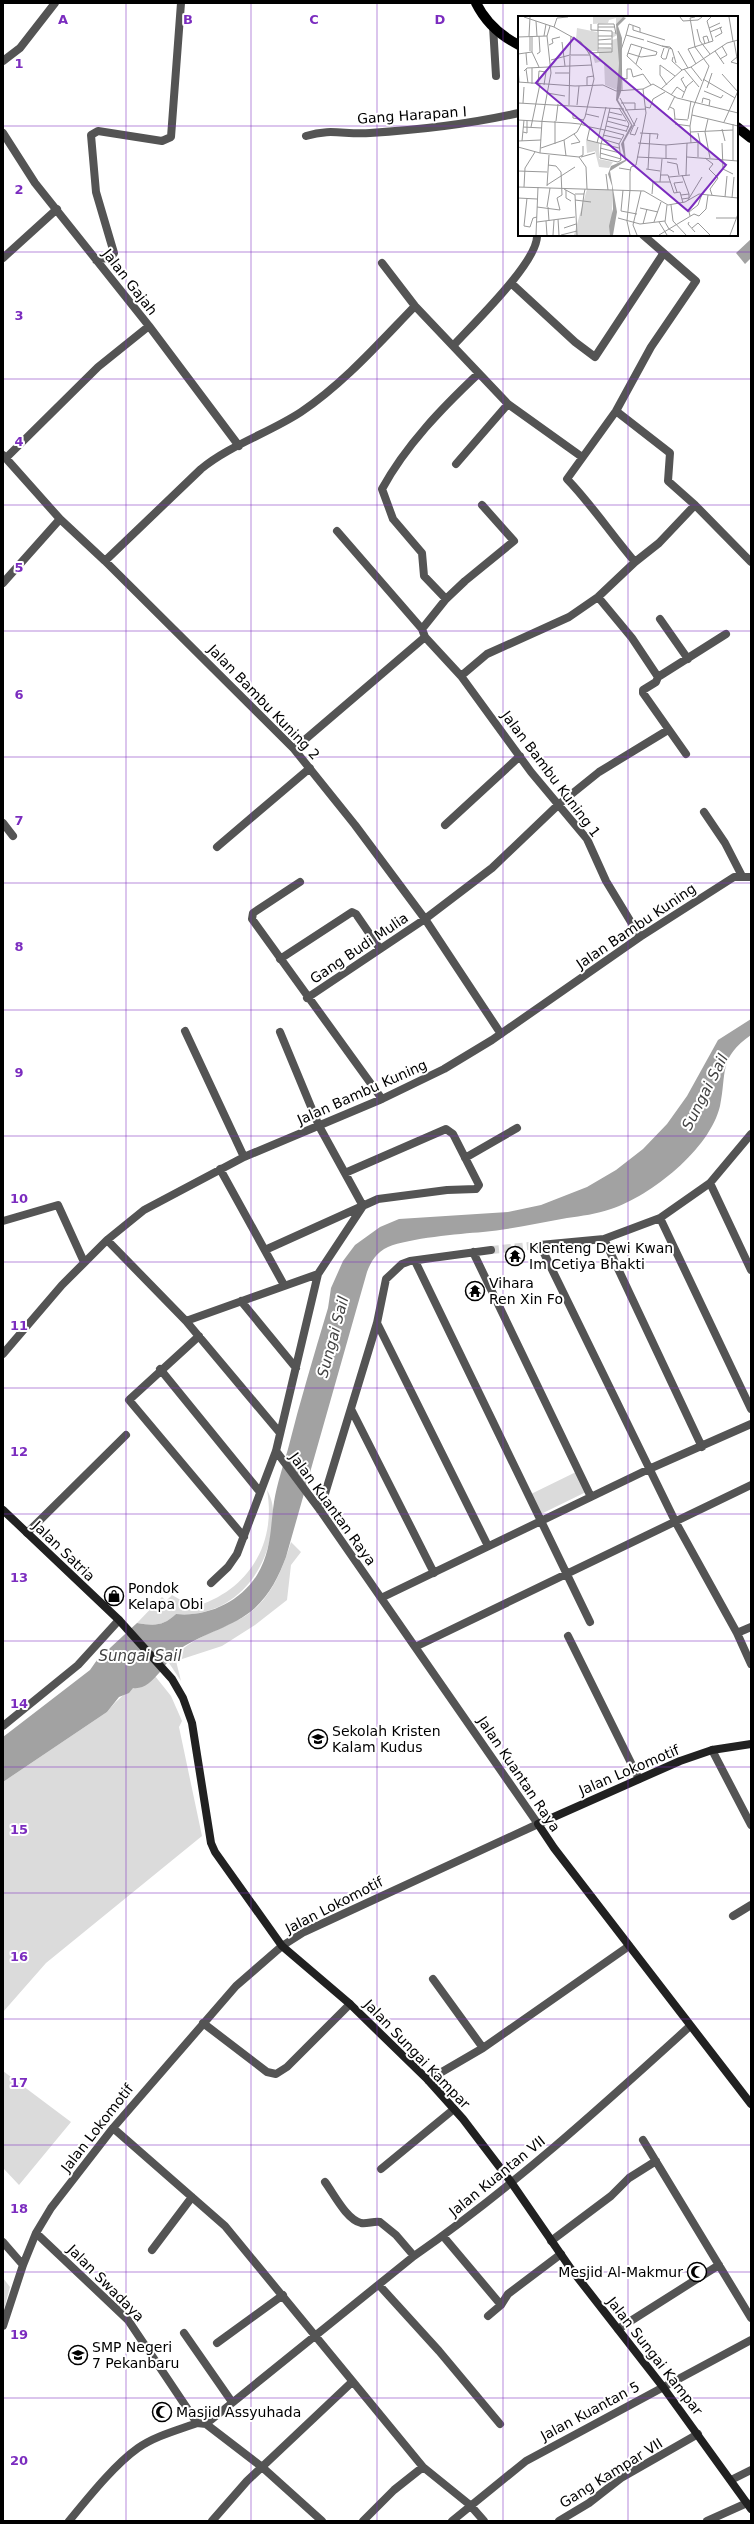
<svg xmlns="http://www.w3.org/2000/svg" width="754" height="2524" font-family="'DejaVu Sans',sans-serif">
<rect width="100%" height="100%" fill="#fff"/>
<path fill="#dbdbdb" d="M576,1472L586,1492L541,1514L531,1494Z
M267,1490C275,1504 274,1518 271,1534C263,1581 226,1618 176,1614C163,1626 155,1626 137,1623L162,1597L166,1601L172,1595L193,1607C247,1592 277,1545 267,1490Z
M291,1542L301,1552L291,1565L287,1600L255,1625L222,1646L176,1661L181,1681L169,1663C187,1639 215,1632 240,1619C269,1604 282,1571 291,1542Z
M155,1676L171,1696L182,1721L179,1727L202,1836L46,1963L3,2012V1782L107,1712C115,1702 123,1695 132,1688C140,1683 147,1684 155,1676Z
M3,2071L71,2122L19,2185L3,2168Z
M3,2278L10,2287L3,2313Z"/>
<path fill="#a2a2a2" d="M751,239V258L745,264L736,253Z
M751,1019V1035C718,1058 727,1073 720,1106C710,1149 651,1196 611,1209C596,1214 582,1216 567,1218C539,1223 512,1229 483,1232C458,1234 410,1238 388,1247C377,1252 371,1261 367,1272L286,1557C279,1576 270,1594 255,1608C234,1627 203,1633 180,1649C166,1659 153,1691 133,1688L129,1693L119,1697L107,1712L3,1782V1737L90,1670L97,1660L137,1623C155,1626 163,1626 176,1614C208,1617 240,1602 257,1575C272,1550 270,1528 274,1502C277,1484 283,1466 288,1449C300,1401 314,1355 328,1308L331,1288L343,1261L355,1245L380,1227L399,1219L508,1212L541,1205L587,1187L616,1170L643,1149L667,1124L687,1096L718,1040Z"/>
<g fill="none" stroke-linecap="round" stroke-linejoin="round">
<path stroke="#d9d9d9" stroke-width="8" stroke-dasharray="8 4" stroke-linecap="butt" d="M491,1250L540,1245"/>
<path stroke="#545454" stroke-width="8" d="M493,26L496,76
M3,61L20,48L55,3
M3,133L35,183L149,326L239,446
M306,136C331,128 345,135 370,133C420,130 470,124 519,113
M3,258L57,209
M96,260L111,257L114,253L96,192L91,135L98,131L162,141L171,137L181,3
M382,263L415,306L508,404L582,457
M511,283L575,342L595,357L663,254
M453,346C472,325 539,261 537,235
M616,411L670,453L668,481L695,505L751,562
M3,455L60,519L105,561L294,749L355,825L425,919L501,1034
M6,458L98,367L149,326
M456,464L508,404
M337,531L422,629L425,637L461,676L531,772L587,839L606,881L640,937
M105,561L201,469C230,445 269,433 301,412C344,383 379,343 415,306
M635,562C611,534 592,505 567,479L616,411L651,347L696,281L643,235
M3,583L60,519
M598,597L632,638L658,677L656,682L643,690V693L686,754
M446,599L424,576L422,553L393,519L382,489C406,445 442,408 478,374
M660,619L688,659
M422,629L446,599L465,581L514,541L482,505
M461,676L487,654L569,617L598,597L635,562L659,543L695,505
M658,677L726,634
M294,749L425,637
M704,812L725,843L742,876
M3,823L13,836
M445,825L520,756
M217,847L310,768
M300,882L253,913L252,919L382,1099
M280,959L352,912L356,914L380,949
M307,998L425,919L492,868L558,805L599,772L668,730
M185,1031L244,1157
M280,1032L319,1126L363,1206
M751,1134L710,1183L660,1218L604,1239L540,1245L675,1521L737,1633L751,1664
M465,1158L517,1128
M220,1169L284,1285
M710,1183L751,1270
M660,1218L751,1409
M3,1221L58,1205L84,1262
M604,1239L702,1447
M107,1240L186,1321L280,1433
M265,1250L378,1199L447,1190L476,1189L479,1185L453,1134L446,1129L345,1173
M473,1252L591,1497
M415,1261L590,1622
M241,1301L296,1368
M186,1321L318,1274
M377,1323L488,1546
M199,1336L129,1400L244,1537
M3,1354L62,1285L107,1240L144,1210L244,1157L382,1099L444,1069L492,1040L640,937L734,877H751
M160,1369L260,1492
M351,1409L434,1573
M320,1510L377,1323L386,1279L402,1264L410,1261L491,1250
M27,1533L126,1435
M211,1583L228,1567L237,1554L276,1451L318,1274L363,1206
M381,1598L649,1469L751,1424
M737,1633L751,1627
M568,1636L639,1779
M415,1647L751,1485
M3,1726L78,1665L119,1620
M712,1750L751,1825
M733,1916L751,1905
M433,1979L483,2048
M203,2023L267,2072L276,2074L287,2067L350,2004
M428,2080L483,2048L629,1946
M113,2128L225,2226L423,2467L470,2505L484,2521
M643,2140L751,2318
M381,2169L454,2109
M325,2182C334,2194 346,2219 361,2223C367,2224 374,2221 380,2222L396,2235L414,2256
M36,2233L128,2320L197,2423L206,2424L262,2467L322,2521
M443,2236L501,2305
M551,2241L611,2196L629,2178L656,2161
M3,2242L23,2265
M152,2250L192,2197
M379,2285L439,2351L500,2424
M488,2316L501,2305L508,2294L561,2254
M3,2326L23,2265L36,2233L51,2208L113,2128L236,1986L282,1946L304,1932L538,1824L320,1510L276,1451
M618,2329L719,2265
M184,2333L232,2402
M217,2343L283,2295
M206,2424L414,2256C512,2188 601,2107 689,2027
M731,2480L751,2470
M69,2521C88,2498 114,2465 138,2448C155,2436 178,2430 197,2423
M212,2521L247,2481L352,2382
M363,2521L394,2490L423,2467
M452,2521L526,2461L751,2340
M559,2521L589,2503L621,2478L698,2434
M707,2521L747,2503"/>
<path stroke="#212121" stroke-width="8" d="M3,1510L119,1620L172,1679L183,1698L192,1723L211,1843L215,1852L282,1946L350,2004L428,2080L463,2119L511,2182L571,2269L663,2387L751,2509
M751,1744L712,1750L680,1761L538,1824L554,1848L751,2104"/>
<path stroke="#000" stroke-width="10" d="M476,3C485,21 501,36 519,45
M737,127L751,138"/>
</g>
<path fill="none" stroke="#7b2cbf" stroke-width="1" stroke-opacity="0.55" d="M126,3V2521M251,3V2521M377,3V2521M503,3V2521M628,3V17M3,126H519M737,126H751M628,235V2521M3,252H751M3,379H751M3,505H751M3,631H751M3,757H751M3,883H751M3,1010H751M3,1136H751M3,1262H751M3,1388H751M3,1514H751M3,1641H751M3,1767H751M3,1893H751M3,2019H751M3,2145H751M3,2272H751M3,2398H751"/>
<defs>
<symbol id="temple-ring" viewBox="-11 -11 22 22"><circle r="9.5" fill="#fff" stroke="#000" stroke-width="1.5"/><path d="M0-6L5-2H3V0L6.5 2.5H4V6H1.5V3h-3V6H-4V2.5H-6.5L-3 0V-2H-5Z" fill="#000"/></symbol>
<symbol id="shop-ring" viewBox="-11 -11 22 22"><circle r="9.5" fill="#fff" stroke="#000" stroke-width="1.5"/><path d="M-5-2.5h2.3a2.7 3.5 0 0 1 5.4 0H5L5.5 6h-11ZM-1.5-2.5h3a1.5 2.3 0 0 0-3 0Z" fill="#000"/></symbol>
<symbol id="school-ring" viewBox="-11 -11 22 22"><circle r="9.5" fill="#fff" stroke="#000" stroke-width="1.5"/><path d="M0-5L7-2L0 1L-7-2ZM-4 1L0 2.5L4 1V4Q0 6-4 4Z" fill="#000"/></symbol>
<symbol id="mosque-ring" viewBox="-11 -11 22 22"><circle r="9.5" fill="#fff" stroke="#000" stroke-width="1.5"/><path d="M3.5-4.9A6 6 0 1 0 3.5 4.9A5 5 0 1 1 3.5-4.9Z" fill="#000"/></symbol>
</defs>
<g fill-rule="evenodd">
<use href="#temple-ring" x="504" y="1245" width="22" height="22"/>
<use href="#temple-ring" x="464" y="1280" width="22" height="22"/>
<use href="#shop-ring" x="103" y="1585" width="22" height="22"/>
<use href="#school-ring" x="307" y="1728" width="22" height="22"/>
<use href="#mosque-ring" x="686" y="2261" width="22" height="22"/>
<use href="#school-ring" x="67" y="2344" width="22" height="22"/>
<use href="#mosque-ring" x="151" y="2401" width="22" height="22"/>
</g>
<g text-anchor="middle" stroke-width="4" stroke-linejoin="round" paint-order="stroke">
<g font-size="14" fill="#000" stroke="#fff">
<text transform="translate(412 115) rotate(-4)" y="5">Gang Harapan I</text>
<text transform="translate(130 282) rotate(52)" y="5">Jalan Gajah</text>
<text transform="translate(264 702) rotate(46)" y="5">Jalan Bambu Kuning 2</text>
<text transform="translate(551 774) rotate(53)" y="5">Jalan Bambu Kuning 1</text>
<text transform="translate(636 926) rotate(-34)" y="5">Jalan Bambu Kuning</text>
<text transform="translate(359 948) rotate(-34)" y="5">Gang Budi Mulia</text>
<text transform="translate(362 1092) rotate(-24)" y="5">Jalan Bambu Kuning</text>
<text transform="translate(333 1509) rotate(54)" y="5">Jalan Kuantan Raya</text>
<text transform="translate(64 1551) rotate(44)" y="5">Jalan Satria</text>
<text transform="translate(629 1770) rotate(-23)" y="5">Jalan Lokomotif</text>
<text transform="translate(519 1774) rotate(56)" y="5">Jalan Kuantan Raya</text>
<text transform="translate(334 1905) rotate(-27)" y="5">Jalan Lokomotif</text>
<text transform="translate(417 2054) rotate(46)" y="5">Jalan Sungai Kampar</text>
<text transform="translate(97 2128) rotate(-52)" y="5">Jalan Lokomotif</text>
<text transform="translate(497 2176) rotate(-39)" y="5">Jalan Kuantan VII</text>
<text transform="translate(106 2283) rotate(45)" y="5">Jalan Swadaya</text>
<text transform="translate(655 2356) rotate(52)" y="5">Jalan Sungai Kampar</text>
<text transform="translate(590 2411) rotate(-28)" y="5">Jalan Kuantan 5</text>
<text transform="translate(611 2473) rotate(-32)" y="5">Gang Kampar VII</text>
</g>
<g font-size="14" fill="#000" stroke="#fff" text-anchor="start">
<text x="529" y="1253">Klenteng Dewi Kwan<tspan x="529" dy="16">Im Cetiya Bhakti</tspan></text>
<text x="489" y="1288">Vihara<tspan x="489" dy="16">Ren Xin Fo</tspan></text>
<text x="128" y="1593">Pondok<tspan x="128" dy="16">Kelapa Obi</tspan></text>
<text x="332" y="1736">Sekolah Kristen<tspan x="332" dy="16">Kalam Kudus</tspan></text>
<text x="683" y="2277" text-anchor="end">Mesjid Al-Makmur</text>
<text x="92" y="2352">SMP Negeri<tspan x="92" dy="16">7 Pekanbaru</tspan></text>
<text x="176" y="2417">Masjid Assyuhada</text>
</g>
<g font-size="15" font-style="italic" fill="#434343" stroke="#fff">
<text transform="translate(705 1092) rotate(-63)" y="5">Sungai Sail</text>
<text transform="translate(333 1337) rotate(-75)" y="5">Sungai Sail</text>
<text x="140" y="1661">Sungai Sail</text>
</g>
</g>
<g transform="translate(518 16)">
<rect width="220" height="220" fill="#fff"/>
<path d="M75,1H105L98,8V2L91,4L90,7L75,8ZM98,10L101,23V47L99,74L87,69L86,45L77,47L75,40H81V33L94,32V24L100,22L99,19L94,22V16H98ZM59,12L79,16V35H70L58,23ZM68,124L81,127V143L95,146L91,152L81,151L77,135L69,137ZM69,173L94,174V219H56Z" fill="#dbdbdb"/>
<path d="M105,1L108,2L100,10L104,22L103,76L100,84L115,110L106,126L108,145L92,155L99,196L95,219H92L91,210L95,193L94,170L90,158L93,150L107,144L103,128L113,109L98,84L101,47L98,8Z" fill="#a2a2a2"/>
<path fill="none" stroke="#999" stroke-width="1" d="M6,1L36,11L63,26L72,39L76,63L67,101L59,116L46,124L23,132M162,1L165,5L180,4L184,1M211,1L215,25M18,5L19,20M73,8V14L94,15M115,10V14L147,24M36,11L39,2L50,1M80,11H97M191,12L202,7M179,13L182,25L192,38M192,16L204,11M108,19L111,8L122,12V16M11,20L12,1M26,20L28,8M80,20H94M0,21L29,20L32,10M197,21L204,17L202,11M80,24L93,23M129,25L144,30M216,25L220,48M44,26L47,50M80,28H94M187,28L185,21L189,20L191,26M31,29L35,27L34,23L42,21M80,32H93M146,32L143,41L145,43H148L151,33M154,33L144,30L152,31L154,33L158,47M12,35V20M160,35L170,52M197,35L206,48M14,36L21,51M80,36V8H96L98,18M8,37L9,49M70,37L94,36V15M110,37L123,41L138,39L139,36L113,28L109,40L124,54M0,38L14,36V20M19,38L22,36L21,20M52,39L53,20M155,41L154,45L164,54M219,41L213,46L220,48M202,43L209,39L204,30M33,44L52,39H72M118,48L124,31M178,48L170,33L195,25L189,5L193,1M142,49V59L149,69M142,49L157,60M0,51L1,66M173,51L184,65M14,52V68M8,53L10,67M166,53L181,71M6,55L9,52L74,49M37,57H51M204,58L220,76M166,61L163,63L168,72M104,62L109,63V53H113L115,61L125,58L133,69M185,63L217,82M0,66L57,70L85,69L98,75L125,73L135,68L159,82L220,97M20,68L21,55L28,56M26,69L28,56M69,69V61L76,60M189,72L194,57M143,73L164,54L173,51L209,27L220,24M104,75L103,34L108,19L126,24M186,75L203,82L205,79M29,77L47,80M153,79L159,71L166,76M102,82L117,110M164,82L169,70L175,65M0,87L106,93M5,87L6,71M103,87H117V94M184,87L185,82L192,84L191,90M51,89L52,40M59,89L61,70M127,91L132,92L135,83L147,76M152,91L156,93L157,103M101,92L111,108L108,116M107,94L128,93M150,94L157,80M91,96L104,99M55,97V102L66,104M68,98L81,101M174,99L220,110M90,101L108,105M119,102L112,118L117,119L120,111M156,103L170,104M170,103L173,85M190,103L187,116L192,142M0,104L52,107L62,108L72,111L87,114L106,119L101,128L103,144L100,146L82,142L83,128L87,114L92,92M24,105L33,57L29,20M24,105L22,137L61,141M38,105L40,88M89,105L111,111M206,106L220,75M157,108L172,110M88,110L108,115M5,111L24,112M13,111L22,68M72,111L69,124L101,132M204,113L207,125M5,116L9,117V105M172,116L215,114M122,117L140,118L139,123M85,119L103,123M84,123L101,128M46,124L48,140M0,125L23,124M4,125L6,104M79,127L88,91M120,127L148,129L182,126L180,117M173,127L172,110L175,92L191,50L177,31L172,2L177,1M180,127V141M204,127L205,153L215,158M37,128V105M53,128L62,126L56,118M148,129V143M0,131L22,137M82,132L102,137M82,137L103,143M61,141L68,151L69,173M61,141L65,139V130M63,141L77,137M119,141L159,143M169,141L220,145M187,142L195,148L191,153L200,162L192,173L194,179M215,145V108M149,146L159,148L161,159M101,152L113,154M128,153L142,155M130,153L132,117M0,155L29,156M88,158L90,174M142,159H150L156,177L162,176L165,187M164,159L171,178M168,159L169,127M151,161L172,159M142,166L144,143M29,169L57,151M29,170L31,139M0,171L126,175L150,189L167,186L181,178L220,182M6,171L7,152L17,136M46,173L57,179L59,219M48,174V182L53,185M105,174L103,195L119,198M112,174V156L113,151L118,149L128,97L125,73M159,176L156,167L165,166M57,178H66L67,173M134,178L135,166H152M163,179L171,178V182L164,183M207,181L209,160M0,182L19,183M9,182L6,210L12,211L15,202L19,201M214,182L216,161M57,184L73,186M170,184L184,161M149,189L147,206L151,213L156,216M153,189L155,205L168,219M19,191L42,194L39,182L44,179L43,156L38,150L30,149M29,191L32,172M30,191L31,205M122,192L140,196M63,200L66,178M172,200L171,196L180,189L184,178M100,202L122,208L147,205M198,202H218M40,203L41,219M28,205L29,219M19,206L57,201M136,206L143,186M141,206L149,219M171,206L170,208L177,216M125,208L129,193M46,212L58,208M174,212L180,207L192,219M18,219L20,171M35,219L36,204M43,219L59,215M112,219L109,205L112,174M119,219L115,209L123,175M141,219L176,198L181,200L188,193L190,179M212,219L220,198"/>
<path fill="#7b2cbf" fill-opacity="0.15" stroke="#7b2cbf" stroke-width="2" d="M56,22L208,149L170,195L18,67Z"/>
<rect width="220" height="220" fill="none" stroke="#000" stroke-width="2"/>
</g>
<g font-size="13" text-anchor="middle" font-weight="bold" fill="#7b2cbf" stroke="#fff" stroke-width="4" stroke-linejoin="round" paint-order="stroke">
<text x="63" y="24">A</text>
<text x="188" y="24">B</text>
<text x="314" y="24">C</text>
<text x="440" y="24">D</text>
<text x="19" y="68">1</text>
<text x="19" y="194">2</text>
<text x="19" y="320">3</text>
<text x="19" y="446">4</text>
<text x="19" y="572">5</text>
<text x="19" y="699">6</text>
<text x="19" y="825">7</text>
<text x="19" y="951">8</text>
<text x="19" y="1077">9</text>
<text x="19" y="1203">10</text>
<text x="19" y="1330">11</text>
<text x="19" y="1456">12</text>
<text x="19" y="1582">13</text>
<text x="19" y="1708">14</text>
<text x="19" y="1834">15</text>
<text x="19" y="1961">16</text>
<text x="19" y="2087">17</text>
<text x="19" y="2213">18</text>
<text x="19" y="2339">19</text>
<text x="19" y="2465">20</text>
</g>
<rect width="754" height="2524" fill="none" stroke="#000000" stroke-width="8"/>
</svg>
